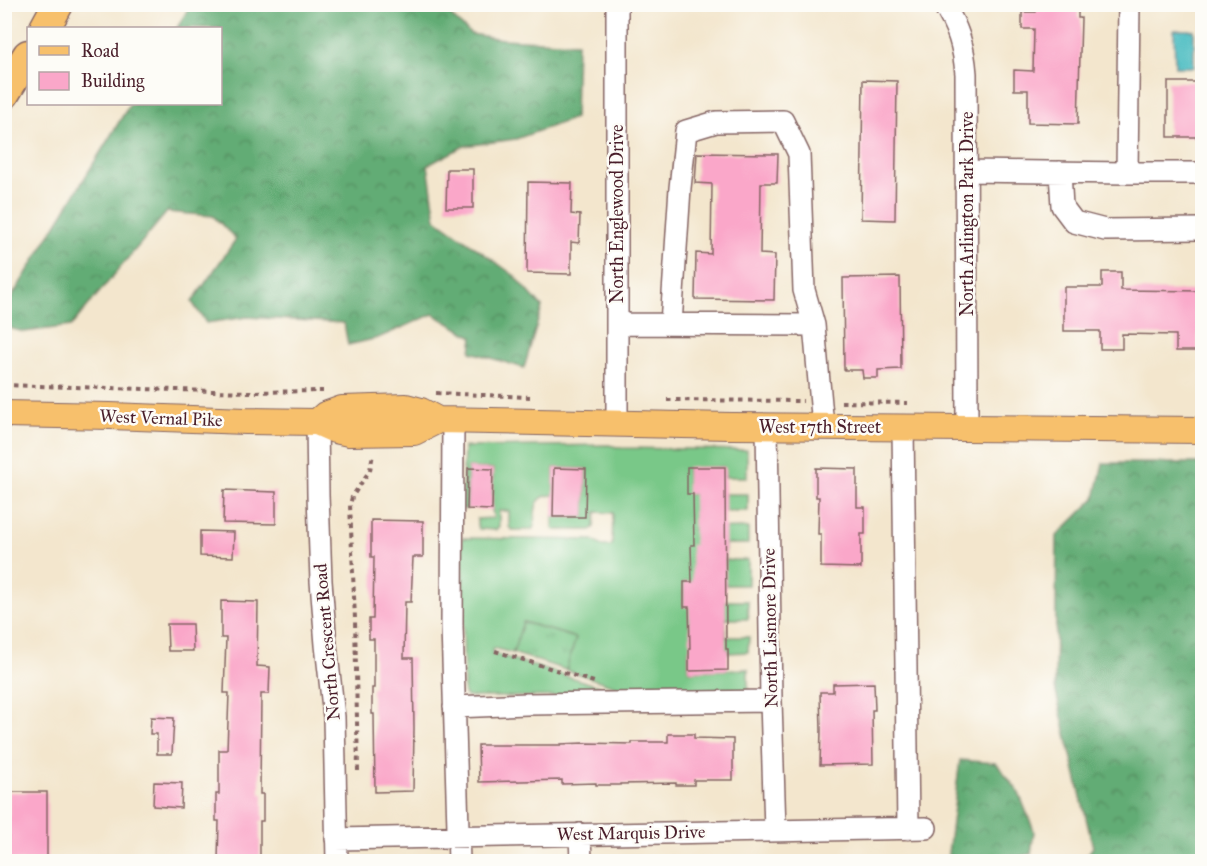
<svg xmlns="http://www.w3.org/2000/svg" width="1207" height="866" font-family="'IM FELL Great Primer',serif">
<defs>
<pattern id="forest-crowns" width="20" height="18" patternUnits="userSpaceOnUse" patternTransform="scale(1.5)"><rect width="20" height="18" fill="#62ac74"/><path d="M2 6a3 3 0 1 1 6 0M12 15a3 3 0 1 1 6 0" fill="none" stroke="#538b5f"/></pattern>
<pattern id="park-tufts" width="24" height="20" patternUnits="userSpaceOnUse" patternTransform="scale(1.5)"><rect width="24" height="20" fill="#79c888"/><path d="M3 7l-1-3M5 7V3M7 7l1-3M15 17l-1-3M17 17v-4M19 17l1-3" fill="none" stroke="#6aab76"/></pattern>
</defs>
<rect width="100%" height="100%" fill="#fdfcf7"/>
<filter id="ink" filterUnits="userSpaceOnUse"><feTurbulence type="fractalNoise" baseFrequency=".0167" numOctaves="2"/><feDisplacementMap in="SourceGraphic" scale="12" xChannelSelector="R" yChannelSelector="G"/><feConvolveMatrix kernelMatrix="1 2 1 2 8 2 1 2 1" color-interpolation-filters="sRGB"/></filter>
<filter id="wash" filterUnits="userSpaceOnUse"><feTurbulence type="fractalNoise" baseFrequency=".008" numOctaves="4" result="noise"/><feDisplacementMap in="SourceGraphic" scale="24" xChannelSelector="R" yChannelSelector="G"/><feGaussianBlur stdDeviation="1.35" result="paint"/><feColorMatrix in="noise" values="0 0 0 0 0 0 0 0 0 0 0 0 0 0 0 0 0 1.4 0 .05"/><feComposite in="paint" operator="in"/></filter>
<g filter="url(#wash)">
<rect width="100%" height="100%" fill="#f3e6cd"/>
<path fill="#79c888" stroke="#62745a" stroke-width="1.5" d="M609,445L621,448L747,450V477H725L724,467L687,468L688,494H748V511H725L694,529L748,528V544H725V566V560H748V585H726L725,582H684V606L726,601H748V619H725L726,637H749L748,652L728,653V649L689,650V671L748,669V693L645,696L566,670L575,638L524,622L513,653L493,648L492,653L631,696L466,697L464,693L462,538L593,540L602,546H612L613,513L596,512L595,527L591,530H556L553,528V517H585L586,469L554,468V495C532,495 536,511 534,528L530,530H512L509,527V511H499V527L496,530L479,529L477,526V519L494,518L492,510L493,469L468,468L467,509H462L464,447Z"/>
<path fill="url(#forest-crowns)" stroke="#566650" stroke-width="1.5" d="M191,4L445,5L453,18L471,34L502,39L577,43L575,118L516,139L464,146L428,165L436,219L515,276L542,307L524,368L471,352L473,337L433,314L378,338L348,345L344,323L247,317L206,323L192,302L236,239L213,216L167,212L71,326L24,332L5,327V308L130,104H220V28H177Z
M1103,463H1202V670L1200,672L1198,722L1201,805L1202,808V861H1083L1093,847L1055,688L1057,536L1095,498Z
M960,760L996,763L1018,791L1034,831L1031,854L1000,861H947Z"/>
<path fill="url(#park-tufts)" stroke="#62745a" stroke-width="1.5" d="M523,622L576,638L566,670L513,653Z"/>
<path fill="#4ebdc2" stroke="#4c6e76" stroke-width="1.5" d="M1174,30H1194V67H1175Z"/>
<g id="blocks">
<path fill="#faa7c9" d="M1037,4H1078V18H1081L1078,124L1028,123V90H1014V70L1033,71L1034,29H1022V12H1036Z
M863,80L897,81L895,220L861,219Z
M1168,82H1203V137H1168Z
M697,153L778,154L777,183H761L760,254L775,255L774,300L695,299L696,253L711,254L712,184L695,183Z
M447,169H473V208H446Z
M528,182L572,183L571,214L580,215L579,243L571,242V274L527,273Z
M1102,272H1121V290L1203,291V334H1198V351H1176V335L1122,334V349H1100V331H1064V287H1102Z
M900,277L901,369L878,370V378H863L862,370H844L843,278Z
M687,467H725L726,649H728V670L689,671V649H690L689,607H684V582H692L691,545H694L693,494H687Z
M468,468L493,469L492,510L467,509Z
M554,468L586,469L585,517H553Z
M816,468L857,469V507H865V534H861V568L821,567V534H818L819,497H816Z
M224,490L276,492V524L223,523Z
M371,520L423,521V557H413L411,602H405L404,658H413L414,728L413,791L375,792L374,714H372V688H374V639H369V619H373L374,557H371Z
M200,531L234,532L233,557L200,556Z
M221,601L258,602L257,666L270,667L269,694H261L260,794H263V821H260V861H218L219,821H216V794H219V750H227L229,693H224L226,638H221Z
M167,624H192L193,651H168Z
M874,683L875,710H872L873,764L820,765L821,730L820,692H833V684Z
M151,717L174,718L172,754H157V734H150Z
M668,734H694V738L733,739V780H694V785H676V783L620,784V785H596V783L562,784V780L479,782L478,745H561V744L584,743L632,744V742H668Z
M154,782L182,783L181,808L153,806Z
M9,792H47V861H8Z"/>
</g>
</g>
<g filter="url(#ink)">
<use href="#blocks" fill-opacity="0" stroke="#856564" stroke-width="1.5"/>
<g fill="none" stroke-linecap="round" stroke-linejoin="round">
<defs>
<path id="minor" d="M617,4V424
M943,4C958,27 964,47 966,74L967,428
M1129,4L1127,173H1202
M966,171L1127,173
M1060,172L1062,206L1074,222L1105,230L1202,229
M617,324L814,325L823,427
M671,324L680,188L686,131L716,122L783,121L799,154L804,290L814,325
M453,421L452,626L459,862
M317,422L318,495L321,581L326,645L334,717L337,862
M767,426L771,701L775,830
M903,427L908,829
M454,707L527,704L771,701
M580,834L581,862
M336,839L926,828"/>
<path id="major" d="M4,414L110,416L246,421L317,422L335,430L349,433L414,432L438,420L731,426L1202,430
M317,422L325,415L342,409L406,407L421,411L438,420"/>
<path id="highway" d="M45,28L58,4
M4,94L28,55"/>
</defs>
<use href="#minor" stroke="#856564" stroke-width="24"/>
<use href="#major" stroke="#856564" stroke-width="28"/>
<use href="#highway" stroke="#856564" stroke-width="33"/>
<path stroke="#856564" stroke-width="4" stroke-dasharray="4.5 4.5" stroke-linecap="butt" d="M4,385L248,392L323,391
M436,393L530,397
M667,400L803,401
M841,402L908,403
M495,651L594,682
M358,771L355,619L350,505L352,497L370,470L373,454"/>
<use href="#minor" stroke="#fff" stroke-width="21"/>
<use href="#major" stroke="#f7c06c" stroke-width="26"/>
<use href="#highway" stroke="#f7c06c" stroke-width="30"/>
</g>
</g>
<g text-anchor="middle" stroke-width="5" stroke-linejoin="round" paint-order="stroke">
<g font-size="18" fill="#4a1f2b" stroke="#fdfcf7">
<text transform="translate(617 214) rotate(-90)" y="6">North Englewood Drive</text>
<text transform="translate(967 214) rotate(-90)" y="6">North Arlington Park Drive</text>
<text transform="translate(161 418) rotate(2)" y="6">West Vernal Pike</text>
<text x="820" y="433">West 17th Street</text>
<text transform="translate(770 628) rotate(-91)" y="6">North Lismore Drive</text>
<text transform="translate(327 642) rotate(-95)" y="6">North Crescent Road</text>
<text transform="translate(631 833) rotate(-1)" y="6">West Marquis Drive</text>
</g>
</g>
<rect width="1207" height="866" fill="none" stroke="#fdfcf7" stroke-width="24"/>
<rect x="27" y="27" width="195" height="78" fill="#fdfcf7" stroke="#b5a4a5" stroke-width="1.5"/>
<rect x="39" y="46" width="30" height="9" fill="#f7c06c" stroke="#b5a4a5" stroke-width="1.5"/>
<text x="81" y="57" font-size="18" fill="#4a1f2b">Road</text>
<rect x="39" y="72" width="30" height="18" fill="#faa7c9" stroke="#b5a4a5" stroke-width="1.5"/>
<text x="81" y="87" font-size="18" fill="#4a1f2b">Building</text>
</svg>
